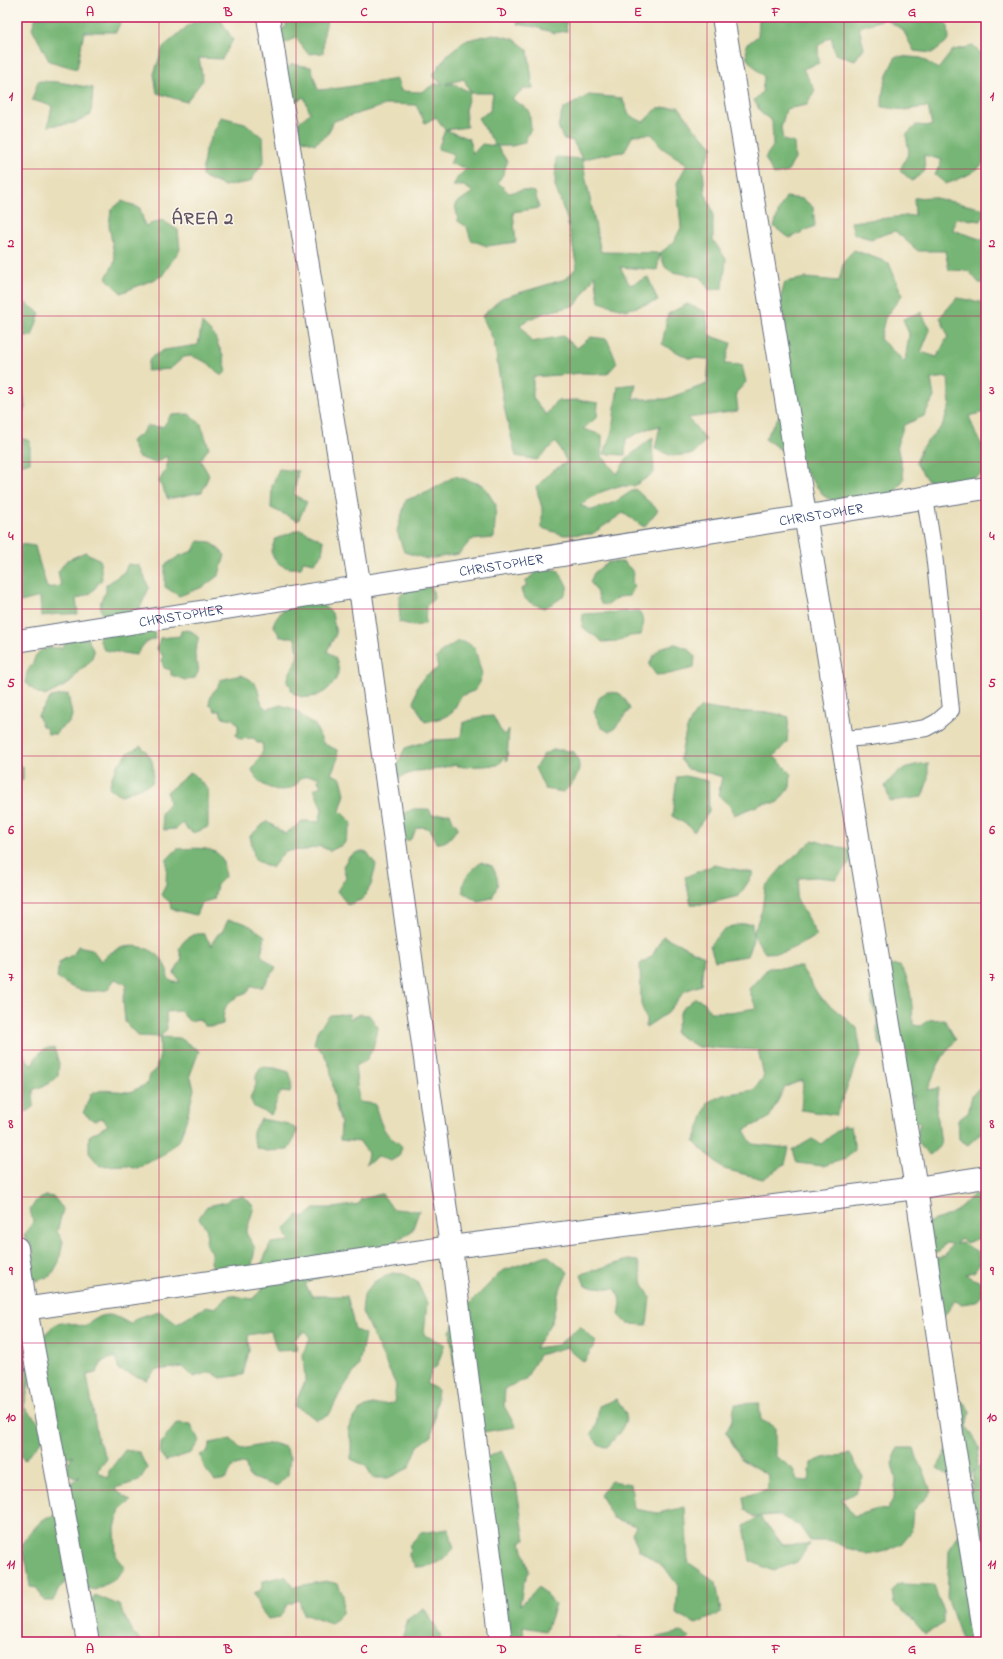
<svg xmlns="http://www.w3.org/2000/svg" width="1003" height="1659" font-family="'Indie Flower',sans-serif">
<rect width="100%" height="100%" fill="#fbf7ec"/>
<filter id="ink" filterUnits="userSpaceOnUse"><feTurbulence type="fractalNoise" baseFrequency=".025" numOctaves="2"/><feDisplacementMap in="SourceGraphic" scale="8" xChannelSelector="R" yChannelSelector="G"/><feConvolveMatrix kernelMatrix="1 2 1 2 8 2 1 2 1" color-interpolation-filters="sRGB"/></filter>
<filter id="wash" filterUnits="userSpaceOnUse"><feTurbulence type="fractalNoise" baseFrequency=".012" numOctaves="4" result="noise"/><feDisplacementMap in="SourceGraphic" scale="16" xChannelSelector="R" yChannelSelector="G"/><feGaussianBlur stdDeviation="0.9" result="paint"/><feColorMatrix in="noise" values="0 0 0 0 0 0 0 0 0 0 0 0 0 0 0 0 0 1.4 0 .05"/><feComposite in="paint" operator="in"/></filter>
<g filter="url(#wash)">
<rect width="100%" height="100%" fill="#e9dfbb"/>
<path fill="#76b575" stroke="#48726a" fill-rule="evenodd" d="M36,17H123L116,32H84L77,69L49,61L32,28Z
M214,17H219L233,40L222,59L199,58L203,80L186,102L157,93L154,74L163,47L190,24Z
M281,17H328L324,33L323,53L308,54L296,38L283,44L274,34L287,26Z
M519,17H565L567,31L554,33L535,27L517,24Z
M785,17L800,19L802,17H941L948,26L949,40L932,53L914,51L903,30L885,19L859,27L864,48L855,60L835,54L831,36L818,46L819,63L803,69L815,90L807,105L786,109L781,128L783,140L794,143L795,159L787,172L774,175L765,158L773,146L772,121L761,113L754,100L762,92L764,77L747,59L746,45L758,36L759,20Z
M493,34L514,39L528,50L533,88L524,89L512,99L529,110L531,128L524,143L512,146H497L507,161L504,173L498,182L509,193L522,190L535,192L539,208L513,212L516,242L487,246L471,240L467,227L458,221L455,204L473,192L464,186H453L458,177L467,168L450,164L454,154L438,149L445,130L436,117L425,123L416,105L389,104L334,121L327,135L315,144L295,137L299,122L310,113L304,97L291,104L280,75L292,64L311,67L318,90L340,88L397,79L401,91L421,92L435,84H443L432,76L448,54L464,41ZM464,79L470,92L453,84H446ZM470,93H493L490,111L478,118L496,146L482,144L473,154L469,139L446,130L467,127L465,110Z
M974,46L986,58V160C976,173 962,178 946,184L935,175L942,160L924,155L925,171L912,181L900,170L909,152L906,135L916,125L932,126L928,107L904,110L882,107C882,86 886,75 896,56L921,58L938,69L953,50Z
M38,81L58,82L93,88L91,115L74,123L48,126L52,106L32,100Z
M589,95L622,98L629,115L643,122L658,108L679,107L694,128L713,146L703,168L705,193L713,212V240L726,259L723,288L709,290L701,277L672,272L665,267L660,254L657,270L620,267L630,285L648,277L658,301L626,310L599,302L595,275L576,305L544,313L520,324L532,342L563,336L577,348L591,337L607,339L617,363L607,374L583,373L533,377V398L546,415L556,401L577,400L598,403L597,417L583,429L602,435V456L617,474L627,458L653,437C651,450 654,460 654,473L634,486H619L601,492L580,505L592,510L615,502L635,489L658,510L644,527L623,513L592,534L564,535L542,528V508L536,487L552,471L567,462L556,442L537,460L516,456L504,407L494,341L482,316L502,298L566,279L577,267L567,219L555,186L556,157L582,159L573,141L563,139L558,126L563,109ZM652,134L662,148L687,164L677,183L681,228L673,243L660,253L601,252L582,160C597,156 609,153 624,152L633,135Z
M221,117L245,123L263,138L264,161L250,182L224,186L202,176L205,150Z
M786,197L803,199L813,207L815,226L790,238L774,227L779,210Z
M931,197L985,209L981,221L956,218L953,230L986,241V284L979,283L969,271L949,270L945,251H918L895,231L871,239L854,234L851,222L915,215L914,198Z
M122,201L140,208L145,226L162,220L178,230L180,249L162,276L121,293L106,278L115,261L109,225L111,210Z
M854,250L889,263L902,295L885,318L880,339L905,362L909,334L903,319L921,312L930,330L921,352L937,357L948,336L940,317L957,298L981,302L986,308V412L969,416L976,435L986,451V460L981,475L957,484L927,480L916,463L922,447L942,426L950,405L948,377L931,379L934,397L924,416L904,425L897,445L904,479L886,505L855,509L825,497L796,460L765,439L787,403L776,339L786,327L780,300L785,282L806,278L839,281L844,260Z
M17,297L40,313L32,336H17Z
M687,304L706,312L709,335L731,343L725,364L742,365L746,382L736,393L738,411L688,418L706,440L693,454L672,456L655,449L660,426L647,429L626,439L625,455L604,454L612,431L618,386L636,384L633,399H666L707,384L709,359L688,358L662,344L668,314Z
M202,323L214,335L223,356L227,371L221,376L208,363L192,356L184,357L170,369L147,371L150,358L164,350L198,345Z
M22,385L25,408L17,422V386Z
M189,414L201,424L209,448L200,460L209,475L202,492L168,499L159,481L167,468V456L155,463L138,457L131,441L141,434L147,426L163,427L171,415Z
M17,437L30,441V462L17,466Z
M279,469L298,471L294,495L307,502L298,521L271,508L272,486Z
M455,476L483,485L496,505L494,538L471,540L459,554L427,559L404,552L397,531L406,500L428,492Z
M300,529L324,541L322,554L314,563L303,561L301,568C286,569 278,567 271,552L275,539Z
M198,541L211,542L225,555L219,575L203,587L179,596L165,587V565L179,556L193,551Z
M20,544L35,546C38,560 43,573 47,588L61,586L58,572L66,561L85,552L100,560L102,579L91,593L76,599L78,614H59L41,616L40,597L17,603V547Z
M608,562H623L631,569L634,575L632,581L634,588L629,596L619,597L608,605L601,604C598,596 595,587 590,582L594,573Z
M128,564L140,566L149,588L139,610L148,616L156,638L145,643L136,655L104,650L99,639L105,622C101,610 97,603 106,592V585L124,572Z
M551,569L559,571C561,575 566,583 567,586C569,597 551,604 544,608C532,603 523,602 521,589L526,587V581L537,571Z
M431,587L433,590L434,599L426,606L425,624L415,626L399,622C401,611 397,606 400,595L410,589Z
M316,602L322,605L332,613L336,634L327,651C331,654 336,657 337,662C346,685 309,709 291,691V686L287,683C291,661 303,664 295,639L293,637H280L274,626V622L285,607Z
M639,611L644,621L641,635L630,636L620,641L602,642C595,633 590,635 582,626L583,614Z
M188,630L193,632L194,634L198,637C199,643 195,647 195,653C195,666 203,665 195,678L185,680L171,675V670L164,668L162,661L163,656L157,649L160,638L180,636L181,631Z
M87,637L94,652L91,660L86,666L80,669L70,683L45,696L36,692L26,683C26,672 27,672 33,663C34,660 35,656 37,654C43,647 52,647 61,648L66,642Z
M458,641L468,643L475,649L482,674L476,690L461,696L452,713L442,718L425,722L414,703L417,687L424,677L438,668L436,659L442,651Z
M676,644L689,649L695,657L694,668L669,674L656,675L649,665C656,650 660,646 676,644Z
M241,675C259,682 257,688 262,705L267,709L281,705L294,709L309,722L315,725L323,743L337,750L338,758L331,774L341,778L345,794L340,811L352,823L344,844L330,851L320,846L306,850L285,851L272,868L255,860L250,836L267,821L285,834L303,821L319,822L322,810L314,789L321,786L318,781L320,777C315,777 309,775 304,777C300,778 297,785 293,787C278,795 257,786 252,770L263,751L262,743H257L254,738L240,739L235,735L238,733V725L233,719L222,717L220,711H215L213,707L209,705C210,697 212,692 218,687L220,680Z
M607,692L619,693L626,701L630,709L614,729L609,732L601,727L594,712L599,698Z
M68,694L72,715L70,722L59,729L56,734H48L46,728L42,726L38,715L51,697Z
M701,707L726,711L773,713L789,717L787,742L774,756L791,773L790,787L777,803H764L734,815L730,806L718,795L722,777L709,773L688,769L680,759C685,739 685,722 701,707Z
M493,716L503,735L509,729L507,761L505,758L498,765L464,767L454,765L432,770L416,771L398,778L397,765L405,748L432,740L456,739L461,736L463,723L480,717Z
M141,746C155,760 154,765 152,783L122,795L109,788L112,777L117,766L129,752Z
M553,750H564L574,752C585,767 576,783 563,792L545,789L535,768L544,754Z
M17,763L23,767V780L17,784Z
M928,763V780L922,797L890,801L885,786C899,768 906,766 928,763Z
M191,772L208,789V827L194,833L186,828L183,823L176,829L164,830L161,814L169,803L167,792Z
M685,776L708,781L709,812L694,832L689,826L672,816L677,777Z
M413,809H429L432,815L450,813L453,821L458,827C452,836 448,844 436,843L434,836L430,829L423,827L416,828L414,834L410,840H401L396,824L405,813Z
M813,840L826,844L859,851L836,879L817,877L799,878L796,897L817,936L785,952L765,953L753,934L762,910L765,887L784,865Z
M177,849C190,849 217,844 223,861C224,865 224,872 225,877L217,885L214,899L201,903L196,915L171,909L170,902L161,895L166,885L167,859Z
M358,852H367L376,865L371,885L363,899L348,905L337,891L346,877L343,866L349,857Z
M481,862L492,866C500,881 499,883 492,898L478,901L463,892C462,876 471,872 481,862Z
M714,865L754,873L739,896L706,904H691L685,877Z
M228,920C245,920 251,927 265,936L261,955L276,968L262,987H250L249,991C230,1001 223,1001 223,1024L215,1026H205L199,1019L189,1021L180,1011L166,1012L167,1029L160,1037L180,1038L199,1051L190,1075L194,1089L187,1118L180,1139L162,1156L136,1168L127,1165L100,1166L89,1153V1136L108,1125L102,1118L94,1121L83,1113L91,1094L102,1090L130,1092L147,1084L149,1075L156,1069L160,1055V1037L138,1036L125,1022L123,999L127,985L115,979L107,990C83,993 77,991 57,978L59,962L74,954L78,946L92,949L101,961C105,957 109,953 114,951C132,941 157,947 166,966C168,970 167,974 168,978L173,982H180L174,973L182,959L179,948C186,938 191,933 204,934L212,946V943L218,934L222,932Z
M752,923L753,940L747,956L715,961L710,945C725,926 729,926 752,923Z
M663,936L704,956L701,985L685,991L667,1013L646,1027V1019L641,1004L640,964L652,956Z
M885,965L900,966C912,981 912,1006 913,1025L920,1026L929,1020L944,1019L956,1040C942,1054 934,1072 928,1090L939,1088L936,1113L938,1119L941,1145L930,1155C915,1145 916,1138 920,1122L904,1125L914,1095L907,1101L892,1102L887,1088L895,1078L903,1074L907,1054L904,1047L891,1052L880,1044L877,1032V1017L872,1004L871,986Z
M801,967L819,996L857,1028L861,1053L836,1115L801,1110L803,1080L785,1087L769,1118L744,1130L752,1144L789,1148L785,1164L763,1179L724,1169L694,1142L708,1102L723,1095L754,1090L764,1076L758,1050L698,1047L675,1033L681,1010L695,998L704,1002L710,1012H730L756,1008L749,989L768,968Z
M17,1007H19C18,1018 22,1024 22,1033C23,1047 20,1054 32,1065C36,1056 43,1046 54,1048L59,1063L58,1076L48,1084L33,1090L34,1106L26,1112L17,1113Z
M349,1014L350,1019L360,1014L369,1015L378,1027L373,1048L366,1061L355,1066L359,1102L375,1104C378,1115 381,1128 390,1137C394,1141 397,1140 402,1147L399,1156L391,1161L378,1157L366,1164L368,1153L360,1142L340,1140L341,1123L336,1106L330,1067L324,1054L314,1044L317,1031L330,1015Z
M261,1067L275,1068L289,1072L292,1081L290,1093L281,1092C276,1099 276,1107 271,1115L254,1107L250,1098L256,1085V1076Z
M977,1090H986V1137L982,1132L968,1145L959,1139L958,1120L968,1113L972,1095Z
M261,1119L289,1124L297,1130L295,1138L288,1150L266,1151L257,1148C250,1134 252,1131 261,1119Z
M843,1126L851,1127L854,1142V1150L846,1159L822,1166L797,1163L793,1150L812,1139L821,1144Z
M986,1188V1233L983,1237L966,1243L961,1239L955,1244L962,1243L978,1252L979,1265L974,1272L965,1274L980,1282L982,1295L976,1302L962,1304L955,1301L942,1319L932,1260L945,1256L952,1244L945,1243L939,1252L925,1256L924,1224C935,1220 946,1217 956,1211C967,1204 973,1191 986,1188Z
M382,1194L393,1209L419,1211L412,1231L388,1246L305,1284L312,1296H347L355,1330L365,1334L359,1365L340,1393L329,1415L316,1420L306,1412L294,1406L305,1381L303,1353L310,1338L305,1331L294,1340L298,1350L277,1351L271,1331L248,1335L249,1351L243,1375L221,1378L211,1372L193,1377L183,1367L156,1370L147,1380L119,1370L115,1357L103,1361L96,1373L87,1375L98,1440L96,1441L99,1442L107,1459L97,1471L108,1478L109,1471L125,1450L139,1452L147,1468L139,1481L115,1488L117,1491L131,1501L120,1510L115,1528L116,1557L125,1568L115,1579L95,1590L77,1586L74,1575L60,1587L53,1601H44L37,1588L30,1587L27,1565L20,1548L30,1533L41,1521L64,1511L58,1495L71,1483L80,1477L74,1478L67,1472L69,1461L73,1455L69,1457L57,1456L40,1339C57,1322 59,1319 84,1327C104,1312 108,1311 130,1324L136,1318L159,1311L177,1324L207,1306L215,1308L230,1295L252,1299L263,1289L261,1265L271,1243L290,1241L284,1230L298,1215L305,1217L316,1208H333L359,1204L361,1199Z
M46,1196L54,1197L63,1209L57,1232L63,1241L59,1262L51,1276L36,1281L25,1268L34,1254L31,1244L24,1236L33,1222L30,1210L36,1201Z
M244,1196L254,1207L246,1233L255,1248L252,1266L218,1283L211,1262L212,1252L206,1245L207,1230L199,1218L207,1206L226,1202L230,1198Z
M547,1255L568,1272L558,1294L552,1321L535,1348L558,1345L580,1326L596,1342L584,1362L566,1347L539,1355L525,1380L505,1388L504,1406L516,1427L482,1432L479,1385L454,1366L450,1331L470,1303L502,1271Z
M628,1260L638,1261L643,1284L650,1297L647,1325L628,1324L619,1315L621,1303L616,1289L585,1286L581,1274Z
M392,1273L404,1274L417,1282L427,1303L424,1335L445,1344L437,1366L432,1370L427,1384L438,1390L432,1436L418,1446L409,1468L388,1478H373L366,1466L351,1459V1442L348,1428C363,1402 366,1406 394,1403L396,1385L362,1312L364,1294L374,1282Z
M17,1345L35,1357L24,1407L49,1433L24,1460L17,1452Z
M947,1398L961,1400L970,1411L967,1427L980,1447L976,1467L986,1465V1642H963L947,1598L949,1551L966,1519L975,1469L964,1486L937,1468L953,1439Z
M616,1399C619,1404 624,1410 626,1415C628,1424 613,1441 607,1447L600,1446L591,1435L596,1426L599,1406Z
M759,1403L761,1420L775,1427V1456L792,1468L797,1480L809,1481L811,1463L823,1458L850,1454L863,1477L856,1493L842,1499L853,1516L878,1509L887,1510L894,1497L896,1480L892,1464L898,1448H914L917,1458L924,1471L931,1492L913,1511L911,1532L901,1544L886,1551L868,1555L856,1550L845,1548L834,1541H810L799,1525L778,1515L760,1516L783,1545L810,1544L797,1562L773,1571L750,1561L744,1526L759,1517H754L745,1510L743,1497L767,1489L768,1475L742,1460L726,1432L731,1423L735,1404Z
M177,1423L191,1424L199,1441L191,1453L166,1461L160,1454L161,1443Z
M231,1439L241,1449L272,1443L285,1447L290,1457L288,1475L277,1486L249,1477L245,1463L233,1467L226,1479L215,1481L205,1469L200,1455L207,1452L210,1443Z
M502,1451L516,1484L525,1540L521,1542L529,1572L523,1584L520,1605L539,1587L555,1604L546,1631L523,1627L524,1642H496L483,1459Z
M611,1481L631,1484L634,1509L658,1513L685,1507L688,1562L716,1582L721,1613L696,1624L676,1614L678,1586L665,1568L639,1550L632,1533L636,1526L613,1518L600,1495Z
M448,1529L454,1548C442,1562 434,1567 415,1567L409,1556L410,1544L421,1533Z
M285,1576L294,1587L326,1581L338,1584L343,1595L342,1613L331,1624L303,1614L299,1600L287,1605L280,1617L268,1619L259,1607L254,1593L261,1590L263,1581Z
M899,1584L934,1585L943,1612V1624L925,1634L908,1615L894,1604L892,1591Z
M95,1595L119,1605L133,1634L143,1642H90L84,1618Z
M424,1608L440,1634L441,1642H401L408,1619Z
M681,1632L689,1637L687,1642H614L620,1637L641,1641Z"/>
</g>
<g filter="url(#ink)">
<g fill="none" stroke-linecap="round" stroke-linejoin="round">
<defs>
<path id="service" d="M842,739L870,737L926,728L937,722L951,710L934,554L925,498"/>
<g id="minor">
<path d="M268,17L360,588L451,1247L501,1642"/>
<path d="M723,17L916,1188L953,1439L986,1642"/>
<path id="s1" d="M17,641L986,488"/>
<path d="M17,1248L26,1309L88,1642"/>
<path d="M17,1310L451,1247L916,1188L986,1177"/>
</g>
</defs>
<use href="#service" stroke="#636d7f" stroke-width="18"/>
<use href="#minor" stroke="#636d7f" stroke-width="24"/>
<use href="#service" stroke="#fff" stroke-width="16"/>
<use href="#minor" stroke="#fff" stroke-width="22"/>
</g>
</g>
<path fill="none" stroke="#c2185b" stroke-width="1" stroke-opacity="0.55" d="M159,17V1642M296,17V1642M433,17V1642M570,17V1642M707,17V1642M844,17V1642M17,169H986M17,316H986M17,462H986M17,609H986M17,756H986M17,903H986M17,1050H986M17,1197H986M17,1343H986M17,1490H986"/>
<g text-anchor="middle" stroke-width="3" stroke-linejoin="round" paint-order="stroke">
<g font-size="14" fill="#1b2f5e" stroke="#fbf7ec">
<text dy="5" stroke="none"><textPath href="#s1" startOffset="814">CHRISTOPHER</textPath></text>
<text dy="5" stroke="none"><textPath href="#s1" startOffset="490">CHRISTOPHER</textPath></text>
<text dy="5" stroke="none"><textPath href="#s1" startOffset="166">CHRISTOPHER</textPath></text>
</g>
<g font-size="18" font-weight="bold" letter-spacing="1" fill="#5f5262" stroke="#fbf7ec">
<text x="203" y="224">ÁREA 2</text>
</g>
</g>
<rect width="1003" height="1659" fill="none" stroke="#fbf7ec" stroke-width="44"/>
<rect x="22" y="22" width="959" height="1615" fill="none" stroke="#c2185b" stroke-width="1.5"/>
<g font-size="13" text-anchor="middle" font-weight="bold" fill="#c2185b">
<text x="90" y="16">A</text>
<text x="228" y="16">B</text>
<text x="364" y="16">C</text>
<text x="502" y="16">D</text>
<text x="638" y="16">E</text>
<text x="776" y="16">F</text>
<text x="912" y="16">G</text>
<text x="11" y="100">1</text>
<text x="992" y="100">1</text>
<text x="11" y="247">2</text>
<text x="992" y="247">2</text>
<text x="11" y="394">3</text>
<text x="992" y="394">3</text>
<text x="11" y="540">4</text>
<text x="992" y="540">4</text>
<text x="11" y="687">5</text>
<text x="992" y="687">5</text>
<text x="11" y="834">6</text>
<text x="992" y="834">6</text>
<text x="11" y="981">7</text>
<text x="992" y="981">7</text>
<text x="11" y="1128">8</text>
<text x="992" y="1128">8</text>
<text x="11" y="1275">9</text>
<text x="992" y="1275">9</text>
<text x="11" y="1421">10</text>
<text x="992" y="1421">10</text>
<text x="11" y="1568">11</text>
<text x="992" y="1568">11</text>
<text x="90" y="1653">A</text>
<text x="228" y="1653">B</text>
<text x="364" y="1653">C</text>
<text x="502" y="1653">D</text>
<text x="638" y="1653">E</text>
<text x="776" y="1653">F</text>
<text x="912" y="1653">G</text>
</g>
</svg>
